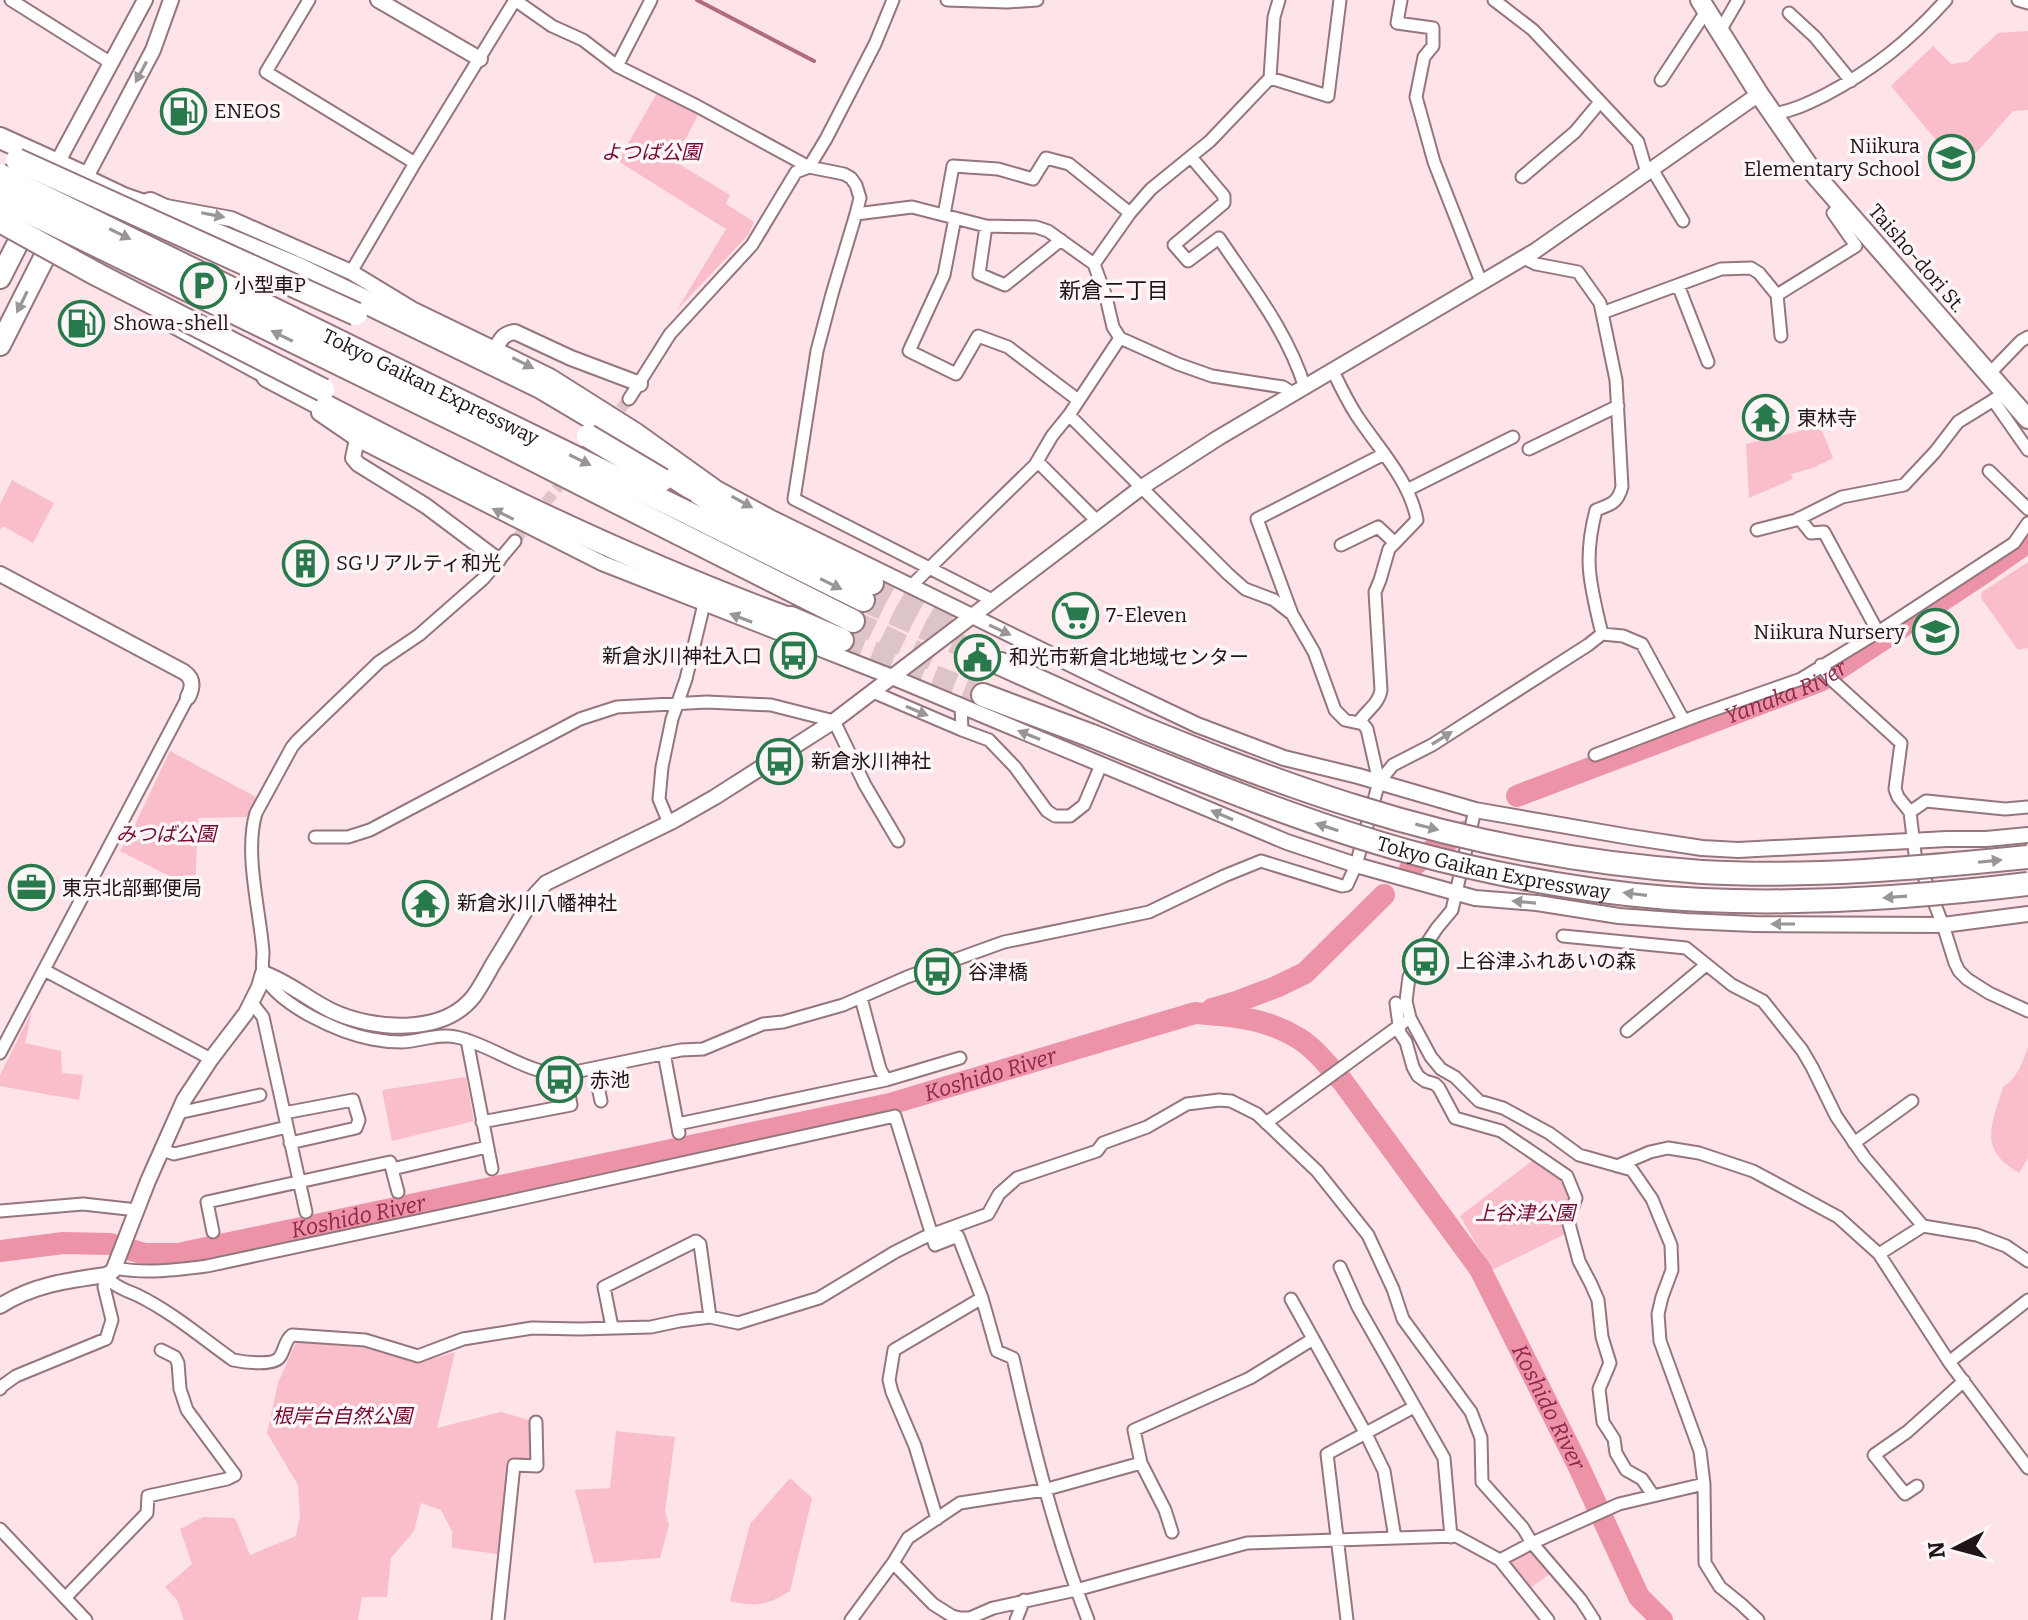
<svg xmlns="http://www.w3.org/2000/svg" width="2028" height="1620" font-family="Bitter,'Noto Sans JP',serif">
<rect width="100%" height="100%" fill="#fee3e8"/>
<path fill="#fabdca" d="M2028,31V110L2013,111L1975,154L1970,150L1957,165L1891,86L1933,46L1951,64L1967,62L1998,33Z
M657,93L699,113L674,161L730,195L726,204L754,222L748,235L677,310L726,229L618,161Z
M1820,426L1833,458L1813,468L1791,474L1793,479L1749,498L1746,444Z
M12,480L54,503L33,543L3,526L0,530V504Z
M2028,562V648L2018,650L1981,598L1982,592Z
M170,751L256,797L247,817L198,818L195,889L120,851L132,831Z
M32,1011L25,1043L61,1051L62,1073L83,1075L79,1100L0,1086V1075Z
M2028,1047V1158L2019,1173C1977,1149 1992,1125 2003,1087C2017,1079 2023,1062 2028,1047Z
M466,1077L474,1121L392,1141L382,1090Z
M1532,1161L1560,1173L1571,1200L1569,1232L1492,1270L1460,1216Z
M296,1342L364,1348L418,1363L455,1352L437,1428L501,1412L536,1422L537,1466L514,1465L505,1555L452,1548V1531L441,1510L421,1503L414,1531L391,1558L387,1597H362L358,1620H184L177,1600L165,1587L192,1564L180,1529L203,1517L235,1518L250,1555L296,1536L300,1516L298,1485L267,1433L278,1383Z
M616,1431L675,1437L665,1511L669,1525L660,1558L594,1563L575,1490L610,1488Z
M790,1478L812,1498L790,1591C766,1606 757,1607 730,1601L750,1524Z
M1530,1548L1550,1574L1527,1590L1505,1561Z"/>
<g fill="none" stroke-linecap="round" stroke-linejoin="round">
<path stroke="#af6d7c" stroke-width="4" d="M697,0L814,61"/>
<g stroke="#ed93a8" stroke-width="22">
<path id="s1" d="M1517,796L1820,681L1982,574L2021,547L2028,539"/>
<path d="M1410,869L1432,850L1463,832"/>
<path d="M1212,1009L1236,1002L1276,987L1305,973L1384,895"/>
<path id="s2" d="M0,1251L63,1243L110,1244L145,1254H178L890,1104L1195,1013C1232,1016 1266,1018 1298,1038C1315,1048 1329,1067 1343,1082L1480,1269L1578,1465L1639,1597L1662,1620"/>
</g>
<path stroke="#ddc4c8" stroke-width="11" stroke-dasharray="11 5.5" stroke-linecap="butt" d="M610,422L629,399
M515,541L567,476"/>
<path stroke="#ddc4c8" stroke-width="22" stroke-dasharray="22 11" stroke-linecap="butt" d="M872,583L959,629
M863,600L1001,664
M853,621L939,663
M842,640L983,695"/>
<defs>
<path id="minor" d="M11,0L111,63
M309,0L266,72L415,163
M515,0L552,26L583,40L617,66L697,106L809,167L844,174L851,178L856,185L860,198L856,214L832,294L817,351L794,499L992,600
M947,0L1007,2L1037,0
M1401,0L1397,23L1433,28V46L1424,57L1416,97L1434,162L1481,282
M1494,0L1533,30L1638,142L1647,173
M2018,0L2028,3
M1789,13L1815,37L1851,81
M1720,31L1738,0
M617,66L651,0
M1270,78L1328,96L1340,0
M1661,80L1707,10
M1773,114C1792,111 1807,104 1825,95C1873,70 1910,40 1946,0
M1191,157L1224,196V203L1174,245L1188,261L1219,238C1251,286 1288,332 1305,388
M1652,169L1683,221
M1522,177L1575,132L1600,102
M856,214L912,207L986,226L1036,227L1048,231L1094,264L1106,297L1113,327L1120,338L1178,364L1212,376L1283,387L1294,394
M944,215L953,166L998,169L1033,179L1046,158L1069,164L1130,213
M955,218L944,275L909,351L956,374L978,336L1008,347L1078,400
M986,226L979,274L1005,285L1061,240
M1524,258L1536,264L1578,272L1600,303L1616,380L1622,487C1617,504 1611,504 1596,510C1583,560 1590,584 1602,634L1623,636L1642,644L1684,721
M1094,264L1130,213L1151,189L1210,141L1270,78L1274,17L1279,0
M351,272L415,163L515,0
M1678,285L1708,362
M1777,295L1856,246L1833,213L1841,205
M1602,313L1721,269L1751,268L1759,273L1777,295L1781,336
M1333,371C1340,386 1348,402 1357,416C1379,449 1410,481 1417,520L1389,549L1380,580L1375,592L1381,690C1379,704 1366,711 1359,722
M1989,374L2021,341L2028,337
M629,399L670,334L752,245L796,172L809,167L826,139L875,44L893,0
M1993,400L2028,450
M1069,415L1228,574L1245,589L1274,600L1292,614
M1529,449L1618,406
M1038,462L1097,521
M1989,471L2028,509
M1407,490L1513,437
M1799,518L1811,533L1824,532L1878,632
M1757,530L1796,520L1842,497L1904,485L1935,452L1958,422L2005,393
M515,541L484,578L419,635L379,662L297,741L292,747L256,813C244,853 260,911 263,952C263,960 261,969 264,976C280,1006 339,1033 372,1039C382,1041 392,1042 402,1042C420,1041 439,1033 456,1037C491,1044 529,1076 565,1074L681,1050L703,1049L763,1024L783,1022L843,1005L907,977L1004,942L1149,912L1224,876L1261,861L1342,886L1347,885L1356,865L1379,782L1393,765L1432,745L1588,645L1602,634
M1341,545L1378,527L1395,543
M911,586L1035,465L1052,436L1069,415L1120,338
M1821,665L1833,681L1901,743L1895,789L1898,797L1910,812L1915,854L1943,925L1955,963L1959,971L1967,979L1989,993L2028,1011
M873,692L962,730
M961,707L962,730L989,740L1015,767L1047,811L1055,816H1070L1084,805L1101,765
M1595,755L1699,715L1801,679L1878,632L2014,543L2028,523
M1379,782L1367,729L1363,724L1345,720L1335,710L1314,652L1292,614L1257,519L1384,454
M1475,810L1452,910L1437,928L1423,949L1409,977L1406,1001L1410,1018L1431,1057L1441,1069L1455,1077L1479,1101L1503,1108L1549,1133L1579,1155L1632,1170L1652,1199L1671,1245L1672,1270L1662,1297L1658,1314L1660,1341L1700,1451L1704,1484L1705,1563L1720,1587L1741,1604L1758,1620
M1910,812L1926,801L2005,809L2028,807
M669,823L659,799L662,767L672,719L686,679L704,604
M315,837H348L370,830L580,719L617,707L707,702L771,705L834,721L865,785L898,841
M1563,936L1686,948L1732,985L1763,1001L1802,1050L1812,1067L1836,1116L1865,1158L1923,1226
M44,970L211,1059
M861,998L880,1069L886,1080
M252,1003L263,1017L306,1212
M1396,1003L1400,1033L1406,1042L1413,1067L1418,1076L1425,1081L1435,1084L1439,1088L1455,1118L1501,1131L1567,1176L1576,1198L1568,1220L1579,1261L1591,1284L1598,1300L1602,1337L1610,1363L1599,1389L1603,1422L1614,1439L1616,1453L1626,1470L1642,1479L1653,1495
M1627,1031L1706,965
M467,1040L492,1169
M0,1053L188,697
M664,1053L679,1133
M594,1068L601,1101
M178,1113L260,1095
M284,1113L353,1100L359,1120L356,1128L290,1143
M482,1122L571,1105L565,1074
M1266,1123L1403,1023
M678,1124L886,1080L960,1058
M1854,1143L1912,1101
M162,1150L174,1154L287,1127
M1617,1166L1650,1152L1668,1148L1699,1153L1753,1171L1838,1217L1879,1254L1949,1362L2028,1468
M392,1169L487,1147
M0,1211L83,1204L137,1210
M213,1232L207,1202L390,1162L398,1192
M1879,1254L1923,1226L1977,1235L2006,1246L2028,1261
M1340,1267L1358,1307L1444,1458L1451,1537
M115,1268C146,1274 176,1270 207,1266L515,1200L895,1116L935,1245L958,1236L982,1298L997,1351L1013,1358C1033,1447 1055,1535 1088,1620
M106,1275C112,1286 126,1290 137,1295C172,1312 202,1338 233,1360C243,1362 272,1366 279,1358C285,1351 284,1341 292,1335L365,1340L418,1356L463,1339L532,1328L579,1329L651,1327L679,1321L710,1317L738,1323L819,1298L895,1252L925,1237L988,1214L999,1194L1017,1178L1097,1151L1103,1143L1147,1127L1187,1104L1219,1100L1231,1101L1257,1114L1317,1171L1368,1235L1393,1289L1403,1319L1471,1412L1481,1438L1482,1482L1523,1528L1532,1543L1581,1600L1594,1620
M1291,1299L1366,1434L1384,1471L1395,1538
M612,1327L604,1287L696,1241L700,1244L710,1317
M1949,1362L2028,1300
M0,1389L2,1386L16,1376L106,1339L112,1320L104,1287L106,1275
M1917,1486L1905,1494L1874,1455L1907,1432L1964,1381
M937,1519L915,1446L892,1392L889,1380L894,1350L982,1298
M0,1529L86,1620
M1172,1532L1165,1510L1141,1463L1134,1430L1250,1378L1313,1339
M1500,1560L1532,1543L1619,1504L1704,1484
M893,1563L933,1604L952,1616L960,1618H970L993,1608L1076,1590L1247,1543L1456,1536L1500,1560L1548,1620
M65,1598L147,1513L148,1496L227,1479L235,1475L187,1410L180,1389L178,1363L175,1357L161,1350
M498,1620L514,1465L537,1466L536,1422
M851,1620L893,1563L908,1538L960,1503L1044,1490L1141,1463
M1016,1620L1024,1600
M1347,1620L1327,1454L1414,1407"/>
<path id="tertiary" d="M171,0L153,50L86,177L124,195L150,204L231,219L351,272L412,309L550,376L637,431L718,489L770,517L1113,685L1197,725L1284,758L1358,776L1475,810L1630,837L1702,848L1738,850L1947,839H1986L2028,835
M378,0L480,59
M56,165L145,0
M172,325L273,380
M495,349C501,339 504,333 515,332L571,358L640,384
M319,413L357,439L602,563L892,677L1287,842L1356,865L1475,898L1537,903L1619,916L1686,921L1754,924L1943,925L2028,914
M357,439L353,458L358,464L426,506L498,560
M0,574L184,672C194,679 193,687 188,697
M0,1306C32,1285 69,1280 106,1275L113,1271L148,1181L184,1100L211,1059L246,1013L259,987L263,973C289,982 307,999 332,1011C373,1030 443,1036 474,996C481,986 487,975 493,964C507,942 520,919 534,896L546,883L673,821L715,797L834,721L1142,487L1218,438L1535,251L1759,94"/>
<path id="primary" d="M1700,0L1759,94L1815,175L2028,419"/>
<path id="trunk" d="M0,138L86,177L73,201
M0,278L30,219
M0,345L55,236"/>
<path id="motorway" d="M150,204L209,232L296,268L541,387L588,415L668,473L735,516
M268,376C442,468 619,558 805,625
M724,511L872,583
M686,512L863,600
M678,533L853,621
M791,618L842,640
M1001,664L1143,728L1220,759
M983,695L1092,736"/>
</defs>
<use href="#minor" stroke="#94767c" stroke-width="15"/>
<use href="#tertiary" stroke="#94767c" stroke-width="18"/>
<use href="#primary" stroke="#94767c" stroke-width="22"/>
<use href="#trunk" stroke="#94767c" stroke-width="24"/>
<use href="#motorway" stroke="#94767c" stroke-width="26"/>
<use href="#minor" stroke="#fff" stroke-width="11"/>
<use href="#tertiary" stroke="#fff" stroke-width="14"/>
<use href="#primary" stroke="#fff" stroke-width="18"/>
<use href="#trunk" stroke="#fff" stroke-width="20"/>
<use href="#motorway" stroke="#fff" stroke-width="22"/>
<defs>
<g id="motorway-bridge">
<path d="M17,160L356,314"/>
<path id="s3" d="M0,175L686,512"/>
<path d="M0,198L479,432L678,533"/>
<path d="M0,221L98,275L323,390"/>
<path d="M588,436L662,480"/>
<path id="s4" d="M1092,736C1196,778 1301,822 1410,852C1502,877 1607,896 1702,900C1811,905 1920,897 2028,884"/>
<path d="M1220,759C1265,776 1311,793 1357,807C1468,842 1586,864 1702,872C1810,878 1920,868 2028,857"/>
</g>
</defs>
<use href="#motorway-bridge" stroke="#94767c" stroke-width="26" stroke-linecap="butt"/>
<use href="#motorway-bridge" stroke="#fff" stroke-width="22"/>
</g>
<defs><path id="oneway-solid" d="M-6-.8H1V-3.2L6.5 0L1 3.2V.8H-6Z" transform="scale(2)"/></defs>
<g fill="#9a9596">
<use href="#oneway-solid" transform="translate(141 72) rotate(118)"/>
<use href="#oneway-solid" transform="translate(213 215) rotate(11)"/>
<use href="#oneway-solid" transform="translate(120 234) rotate(26)"/>
<use href="#oneway-solid" transform="translate(22 302) rotate(116)"/>
<use href="#oneway-solid" transform="translate(282 336) rotate(-154)"/>
<use href="#oneway-solid" transform="translate(523 363) rotate(27)"/>
<use href="#oneway-solid" transform="translate(580 460) rotate(26)"/>
<use href="#oneway-solid" transform="translate(742 502) rotate(29)"/>
<use href="#oneway-solid" transform="translate(503 514) rotate(-153)"/>
<use href="#oneway-solid" transform="translate(831 584) rotate(26)"/>
<use href="#oneway-solid" transform="translate(741 618) rotate(-159)"/>
<use href="#oneway-solid" transform="translate(1000 630) rotate(25)"/>
<use href="#oneway-solid" transform="translate(917 711) rotate(23)"/>
<use href="#oneway-solid" transform="translate(1029 735) rotate(-158)"/>
<use href="#oneway-solid" transform="translate(1442 738) rotate(-32)"/>
<use href="#oneway-solid" transform="translate(1222 815) rotate(-157)"/>
<use href="#oneway-solid" transform="translate(1327 827) rotate(-162)"/>
<use href="#oneway-solid" transform="translate(1427 827) rotate(14)"/>
<use href="#oneway-solid" transform="translate(1990 861) rotate(-6)"/>
<use href="#oneway-solid" transform="translate(1635 894) rotate(-173)"/>
<use href="#oneway-solid" transform="translate(1895 897) rotate(176)"/>
<use href="#oneway-solid" transform="translate(1524 902) rotate(-175)"/>
<use href="#oneway-solid" transform="translate(1783 924) rotate(-180)"/>
</g>
<defs>
<symbol id="fuel-ring" viewBox="-11 -11 22 22"><circle r="9.5" fill="#fdf6f7" stroke="#287a4c" stroke-width="1.5"/><path d="M-5.5-6h7V0h2V4h1.3V-2.5L3-4.5l.8-.8L6-3V5H2.5V1h-1V6h-7ZM-4.2-4.7v3.2H.2V-4.7Z" fill="#287a4c"/></symbol>
<symbol id="school-ring" viewBox="-11 -11 22 22"><circle r="9.5" fill="#fdf6f7" stroke="#287a4c" stroke-width="1.5"/><path d="M0-5L7-2L0 1L-7-2ZM-4 1L0 2.5L4 1V4Q0 6-4 4Z" fill="#287a4c"/></symbol>
<symbol id="parking-ring" viewBox="-11 -11 22 22"><circle r="9.5" fill="#fdf6f7" stroke="#287a4c" stroke-width="1.5"/><path d="M-3.5-5.5H1a3.5 3.5 0 0 1 0 7H-1V5.5H-3.5ZM-1-3.4V-.6H.8a1.4 1.4 0 0 0 0-2.8Z" fill="#287a4c"/></symbol>
<symbol id="temple-ring" viewBox="-11 -11 22 22"><circle r="9.5" fill="#fdf6f7" stroke="#287a4c" stroke-width="1.5"/><path d="M0-6L5-2H3V0L6.5 2.5H4V6H1.5V3h-3V6H-4V2.5H-6.5L-3 0V-2H-5Z" fill="#287a4c"/></symbol>
<symbol id="building-ring" viewBox="-11 -11 22 22"><circle r="9.5" fill="#fdf6f7" stroke="#287a4c" stroke-width="1.5"/><path d="M-4-6H4V6H1V3H-1V6H-4ZM-2.5-4.3h1.7v1.8h-1.7ZM.8-4.3h1.7v1.8H.8ZM-2.5-1h1.7V.8h-1.7ZM.8-1h1.7V.8H.8Z" fill="#287a4c"/></symbol>
<symbol id="supermarket-ring" viewBox="-11 -11 22 22"><circle r="9.5" fill="#fdf6f7" stroke="#287a4c" stroke-width="1.5"/><path d="M-6-5.5h2.5l.6 2H6L4.5 2H-2.5L-4.4-4H-6ZM-1.5 3.2a1.3 1.3 0 1 0 .1 0ZM3 3.2a1.3 1.3 0 1 0 .1 0Z" fill="#287a4c"/></symbol>
<symbol id="bus-ring" viewBox="-11 -11 22 22"><circle r="9.5" fill="#fdf6f7" stroke="#287a4c" stroke-width="1.5"/><path d="M-5-6H5V4H4V6H2V4H-2V6H-4V4H-5ZM-3.5-4V0h7V-4ZM-3.5 1.2v1.5H-2V1.2ZM2 1.2v1.5H3.5V1.2Z" fill="#287a4c"/></symbol>
<symbol id="civic-ring" viewBox="-11 -11 22 22"><circle r="9.5" fill="#fdf6f7" stroke="#287a4c" stroke-width="1.5"/><path d="M-.6-6.5H3V-4.5H.6V-3L4-1V1h2V6H-6V1h2V-1L-.6-3ZM-1.2 2.5V6h2.4V2.5Z" fill="#287a4c"/></symbol>
<symbol id="office-ring" viewBox="-11 -11 22 22"><circle r="9.5" fill="#fdf6f7" stroke="#287a4c" stroke-width="1.5"/><path d="M-6-3h4V-5.5h4V-3h4V5H-6ZM-1-4.5V-3h2v-1.5ZM-6 0V1H6V0Z" fill="#287a4c"/></symbol>
</defs>
<g fill-rule="evenodd">
<use href="#fuel-ring" x="158" y="86" width="51" height="51"/>
<use href="#school-ring" x="1926" y="132" width="51" height="51"/>
<use href="#parking-ring" x="178" y="260" width="51" height="51"/>
<use href="#fuel-ring" x="56" y="298" width="51" height="51"/>
<use href="#temple-ring" x="1740" y="392" width="51" height="51"/>
<use href="#building-ring" x="280" y="538" width="51" height="51"/>
<use href="#supermarket-ring" x="1050" y="590" width="51" height="51"/>
<use href="#school-ring" x="1910" y="606" width="51" height="51"/>
<use href="#bus-ring" x="768" y="630" width="51" height="51"/>
<use href="#civic-ring" x="952" y="632" width="51" height="51"/>
<use href="#bus-ring" x="754" y="736" width="51" height="51"/>
<use href="#office-ring" x="6" y="862" width="51" height="51"/>
<use href="#temple-ring" x="400" y="878" width="51" height="51"/>
<use href="#bus-ring" x="1400" y="936" width="51" height="51"/>
<use href="#bus-ring" x="912" y="946" width="51" height="51"/>
<use href="#bus-ring" x="534" y="1054" width="51" height="51"/>
</g>
<g text-anchor="middle" stroke-width="7" stroke-linejoin="round" paint-order="stroke">
<g font-size="20" fill="#1f1416" stroke="#fdf6f7" text-anchor="start">
<text x="214" y="118">ENEOS</text>
<text x="1920" y="153" text-anchor="end">Niikura<tspan x="1920" dy="23">Elementary School</tspan></text>
<text x="234" y="292">小型車P</text>
<text x="113" y="330">Showa-shell</text>
<text x="1797" y="425">東林寺</text>
<text x="336" y="570">SGリアルティ和光</text>
<text x="1106" y="622">7-Eleven</text>
<text x="1905" y="639" text-anchor="end">Niikura Nursery</text>
<text x="762" y="663" text-anchor="end">新倉氷川神社入口</text>
<text x="1009" y="664">和光市新倉北地域センター</text>
<text x="811" y="768">新倉氷川神社</text>
<text x="62" y="895">東京北部郵便局</text>
<text x="457" y="910">新倉氷川八幡神社</text>
<text x="1456" y="968">上谷津ふれあいの森</text>
<text x="968" y="979">谷津橋</text>
<text x="590" y="1087">赤池</text>
</g>
<g font-size="20" font-style="italic" fill="#750735" stroke="#fdf6f7">
<text x="651" y="159">よつば公園</text>
<text x="166" y="841">みつば公園</text>
<text x="1525" y="1220">上谷津公園</text>
<text x="342" y="1423">根岸台自然公園</text>
</g>
<g font-size="20" fill="#1f1416" stroke="#fdf6f7">
<text transform="translate(1917 258) rotate(49)" y="7">Taisho-dori St.</text>
<text dy="7" stroke="none"><textPath href="#s3" startOffset="480">Tokyo Gaikan Expressway</textPath></text>
<text dy="7" stroke="none"><textPath href="#s4" startOffset="424">Tokyo Gaikan Expressway</textPath></text>
</g>
<g font-size="22" fill="#1f1416" stroke="#fdf6f7">
<text x="1114" y="298">新倉二丁目</text>
</g>
<g font-size="22" font-style="italic" fill="#8f2649" stroke="#fdf6f7">
<text dy="8" stroke="none"><textPath href="#s1" startOffset="288">Yanaka River</textPath></text>
<text dy="8" stroke="none"><textPath href="#s2" startOffset="1012">Koshido River</textPath></text>
<text dy="8" stroke="none"><textPath href="#s2" startOffset="364">Koshido River</textPath></text>
<text dy="8" stroke="none"><textPath href="#s2" startOffset="1782">Koshido River</textPath></text>
</g>
</g>
<g transform="translate(1956 1548) rotate(264)" stroke="#fdf6f7" stroke-width="6" paint-order="stroke">
<path d="M0-6L14 30L0 20L-14 30Z" fill="#1f1416"/>
<text y="-12" font-size="22" font-weight="bold" text-anchor="middle" fill="#1f1416">N</text>
</g>
</svg>
